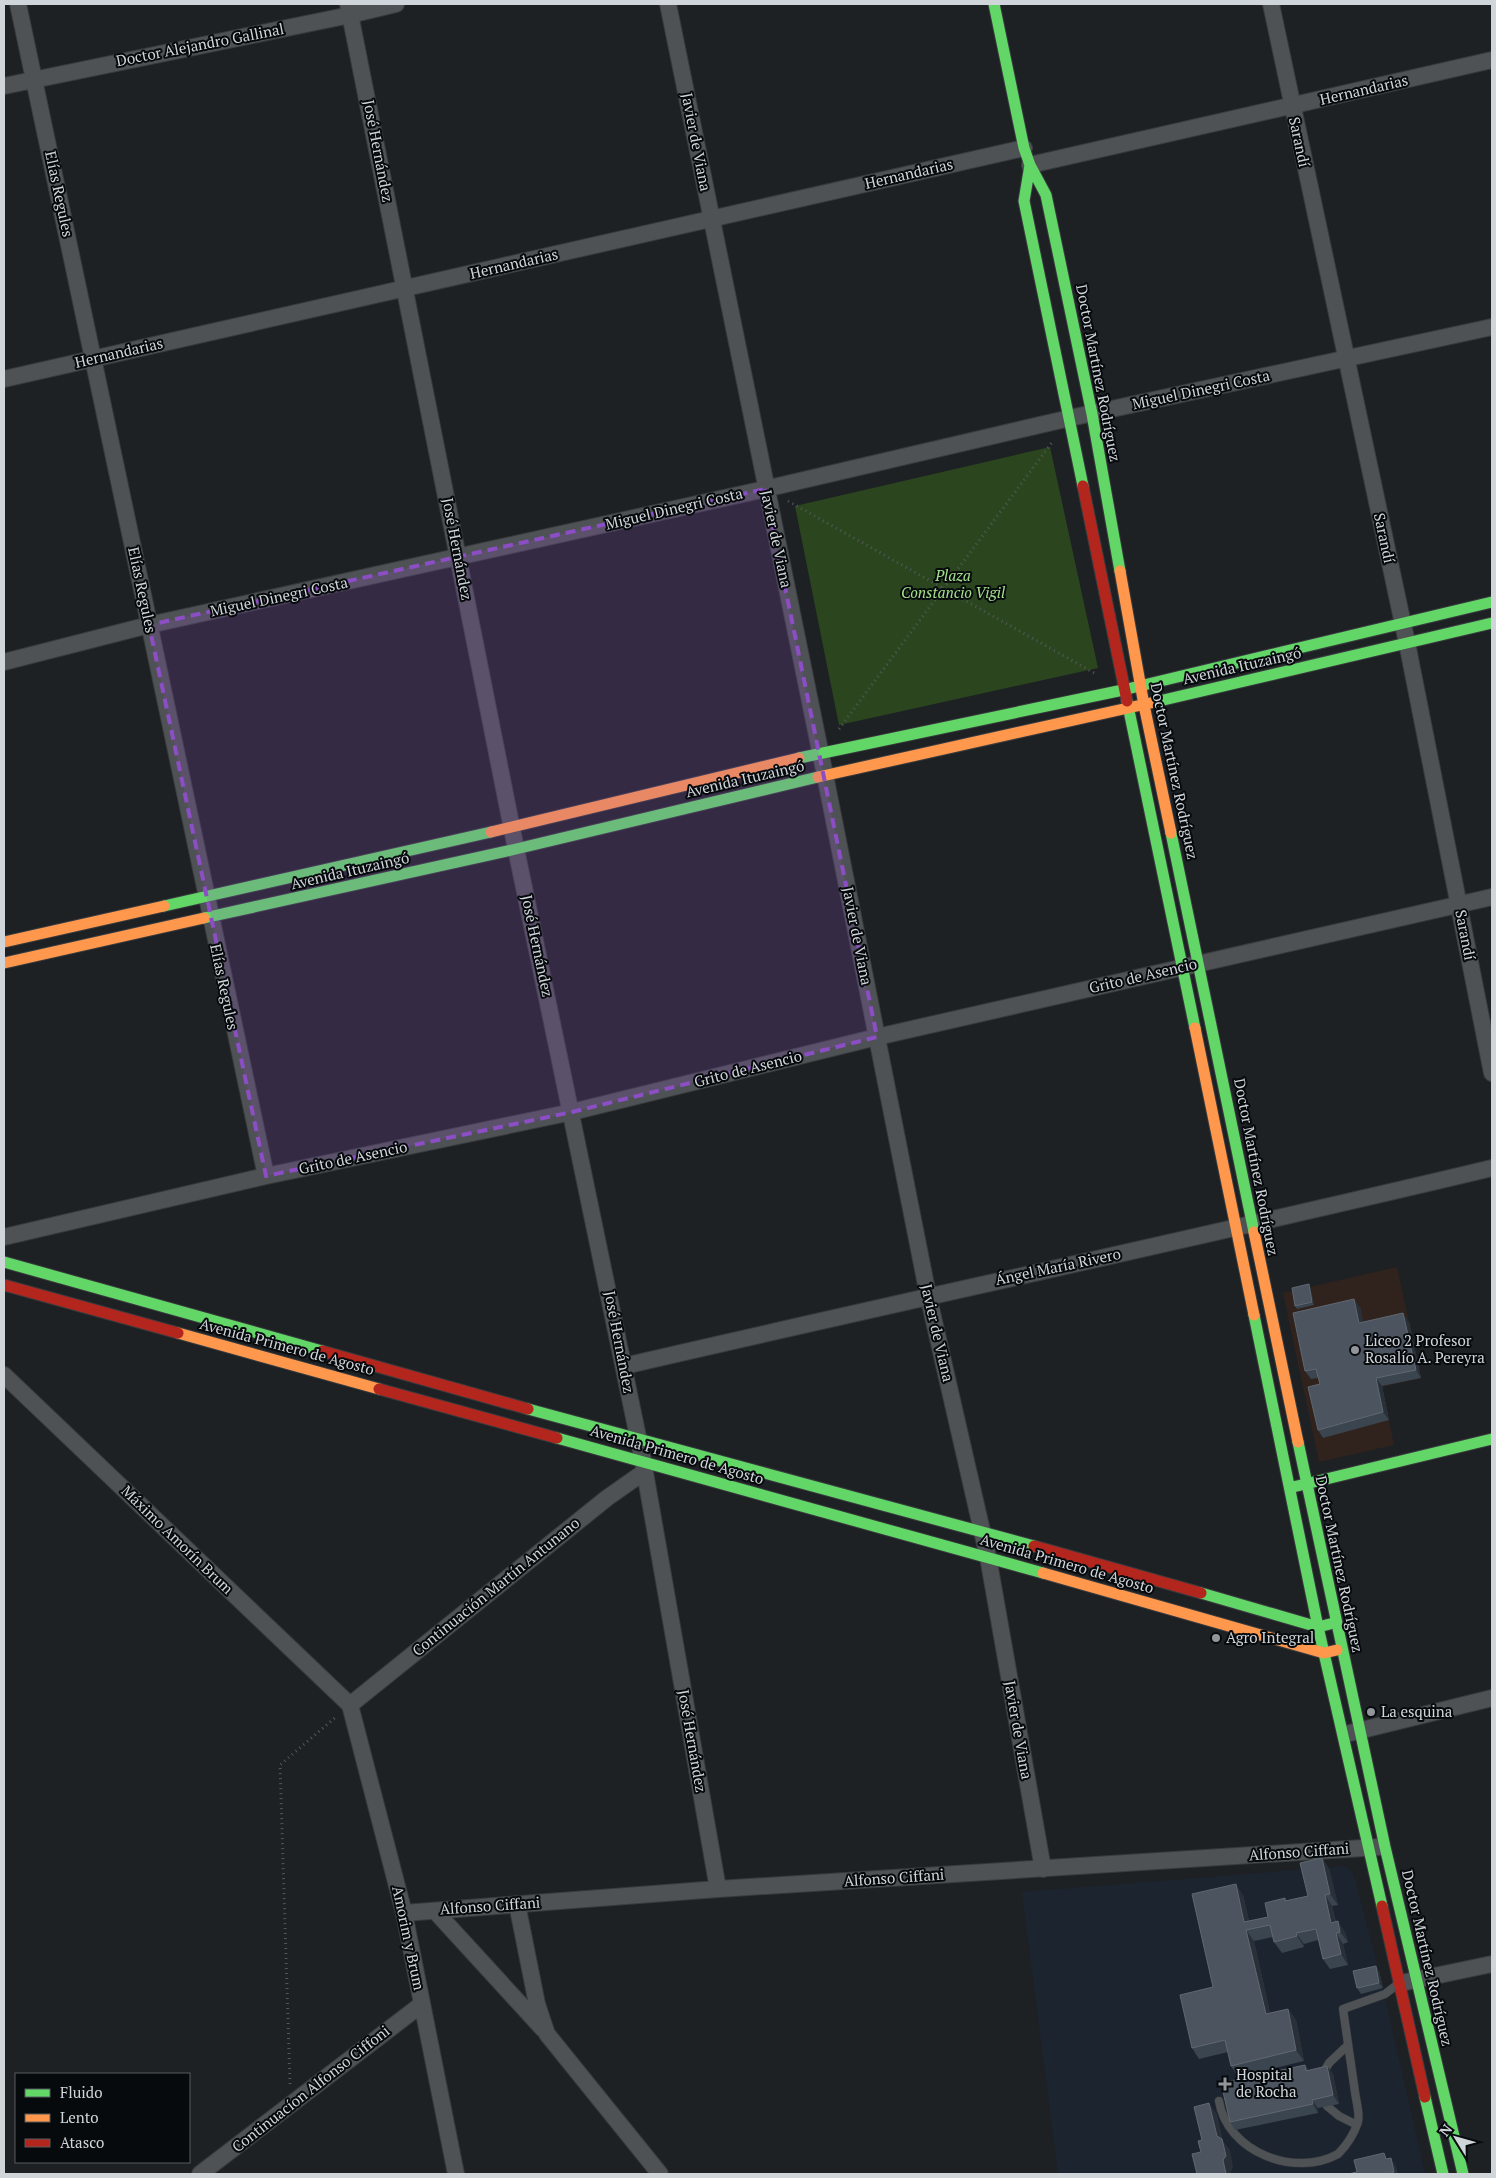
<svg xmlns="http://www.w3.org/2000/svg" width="1496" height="2178" font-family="'PT Serif',serif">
<rect width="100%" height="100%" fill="#1e2124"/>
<path fill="#1c2430" d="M1345,1866L1353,1873L1379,1971L1425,2174H1058L1022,1892Z"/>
<path fill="#30221c" d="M1397,1267L1421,1378L1382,1387L1394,1445L1319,1462L1283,1293Z"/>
<path fill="#2b461f" d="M1050,447L1098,668L839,725L795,506Z"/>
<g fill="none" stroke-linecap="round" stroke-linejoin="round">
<defs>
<path id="lane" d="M1322,2075L1329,2063L1348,2045
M1219,2101C1227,2152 1295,2178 1338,2154C1347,2145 1354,2134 1358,2122C1360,2113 1356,2101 1355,2092C1351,2064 1347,2036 1343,2009L1385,1994L1398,1984
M1327,2106L1339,2116L1357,2125"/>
<path id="street" d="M18,4L266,1176
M348,4L516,849L643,1461L718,1889
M668,4L825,775L928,1295L988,1557L1043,1869
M1271,4L1407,643L1492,1073
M4,86L350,15L396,4
M1030,165L1492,60
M4,379L1024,148
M4,662L149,625L765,489L1070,418L1492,327
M4,1237L266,1176L572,1112L877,1037L1492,897
M624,1366C913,1299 1203,1237 1492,1168
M4,1375L350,1705
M350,1705L404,1913L456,2174
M350,1705L607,1498L644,1472
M1350,1733L1492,1698
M517,1904L537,2004L547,2034L660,2174
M435,1911L543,2029
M404,1913L718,1889L1379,1847
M1406,1982L1492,1964
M200,2174L422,2004"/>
<path id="fast" d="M994,4L1024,148L1030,165L1046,195L1092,414L1120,571
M1030,165L1024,201L1083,486
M1127,701L1195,1028
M1155,702L1492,623
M799,758L1123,690L1492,602
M1171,833L1254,1232
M164,906L491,832
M204,918L516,849L818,777
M4,1262L322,1351
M1254,1315L1318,1627L1382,1906
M528,1409L1034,1546
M557,1438L1043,1573
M1298,1442L1385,1847L1463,2174
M1293,1487L1492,1439
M1201,1593L1318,1627L1330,1624
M1425,2097L1443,2174"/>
<path id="slow" d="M1120,571L1144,705L1171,833
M818,777L1155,702
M491,832L799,758
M4,942L164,906
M4,963L204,918
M1195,1028L1254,1315
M1254,1232L1298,1442
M178,1333L379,1389
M1043,1573L1324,1653L1337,1650"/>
<path id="jam" d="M1083,486L1127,701
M4,1285L178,1333
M322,1351L528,1409
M379,1389L557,1438
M1034,1546L1201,1593
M1382,1906L1425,2097"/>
</defs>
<use href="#lane" stroke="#383b3e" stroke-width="9"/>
<use href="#street" stroke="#383b3e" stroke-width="18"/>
<use href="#fast" stroke="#383b3e" stroke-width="13"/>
<use href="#slow" stroke="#383b3e" stroke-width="13"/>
<use href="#jam" stroke="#383b3e" stroke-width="13"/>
<path stroke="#54575a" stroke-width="3" stroke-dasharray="1 4" stroke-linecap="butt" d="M788,501L1096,674
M839,729L1053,441
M290,2084L280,1765L337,1716"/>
<use href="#lane" stroke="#4f5255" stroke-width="8"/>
<use href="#street" stroke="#4f5255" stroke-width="16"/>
<use href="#fast" stroke="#63d668" stroke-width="11"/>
<use href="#slow" stroke="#ff974d" stroke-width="11"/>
<use href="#jam" stroke="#b3261e" stroke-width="11"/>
</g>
<path fill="#3b4550" d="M1310,1287L1314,1305L1297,1309L1295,1306Z
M1360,1307L1363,1322H1409L1421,1378L1382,1386L1389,1420L1323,1438L1318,1430L1320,1384L1318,1378L1311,1379L1305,1371Z
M1322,1858L1329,1869L1338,1905L1332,1906L1336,1922L1345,1932L1348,1942L1343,1944L1348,1965L1330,1969L1323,1959L1318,1940L1304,1944V1947L1282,1953L1274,1942L1273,1937L1254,1941L1270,2013L1288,2009L1296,2020L1304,2061L1238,2077L1231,2066L1228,2052L1199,2059L1192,2048L1243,1895L1249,1921L1268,1917L1285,1898L1287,1901L1308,1896Z
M1379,1971L1383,1988L1361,1994L1357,1988Z
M1305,2065L1308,2070L1327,2066L1333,2074L1339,2104L1318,2108V2113L1235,2130L1230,2122Z"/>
<path fill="#293038" d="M1309,1284L1310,1287L1314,1305L1312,1302Z
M1354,1299L1360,1307L1365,1331L1359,1323Z
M1403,1313L1409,1322L1421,1378L1416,1370Z
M1376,1378L1382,1386L1389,1420L1383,1412Z
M1322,1858L1329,1869L1338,1905L1330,1894Z
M1236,1884L1243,1895L1251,1929L1244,1922Z
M1325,1895L1332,1906L1338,1933L1331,1923Z
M1338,1921L1345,1932L1348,1942L1340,1932Z
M1246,1930L1254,1941L1273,2025L1266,2014Z
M1296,1933L1304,1944V1947L1297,1936Z
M1336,1933L1343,1944L1348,1965L1341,1954Z
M1376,1966L1379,1971L1383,1988L1379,1983Z
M1288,2009L1296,2020L1304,2061L1296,2050Z
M1327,2066L1333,2074L1339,2104L1333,2095Z
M1312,2100L1318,2108V2113L1313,2104Z
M1209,2103L1217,2114L1223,2141L1230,2150L1233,2167L1231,2171V2174H1226Z
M1391,2158L1396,2166L1398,2174H1395L1394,2172Z"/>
<path fill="#4b545f" stroke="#606872" d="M1309,1284L1312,1302L1295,1306L1292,1288Z
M1354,1299L1359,1323L1403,1313L1416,1370L1376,1378L1383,1412L1318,1430L1308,1387L1320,1384L1316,1369L1305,1371L1293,1313Z
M1322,1858L1330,1894L1325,1895L1331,1923L1338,1921L1340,1932L1336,1933L1341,1954L1323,1959L1316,1929L1296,1933L1297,1936L1274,1942L1270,1925L1246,1930L1266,2014L1288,2009L1296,2050L1231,2066L1225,2040L1192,2048L1180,1995L1213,1987L1192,1894L1236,1884L1244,1922L1268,1917L1265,1903L1285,1898V1901L1308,1896L1300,1863Z
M1376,1966L1379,1983L1357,1988L1353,1971Z
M1305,2065L1306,2071L1327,2066L1333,2095L1312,2100L1313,2104L1230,2122L1221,2083Z
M1209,2103L1217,2136L1222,2139L1226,2156L1223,2160L1226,2174H1197L1192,2154L1201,2152L1198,2141L1202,2140L1194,2107Z
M1384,2153L1386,2159L1391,2158L1394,2172L1389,2174H1348L1357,2172L1354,2160Z"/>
<path fill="#8c4ec4" fill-opacity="0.2" stroke="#8c4ec4" stroke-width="4" stroke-dasharray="10 6" stroke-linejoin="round" d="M765,489L877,1037L572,1112L266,1176L149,625Z"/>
<g fill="#92969a" stroke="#070a0d" stroke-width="2">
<circle cx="1355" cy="1350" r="5"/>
<circle cx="1216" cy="1638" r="5"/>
<circle cx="1371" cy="1712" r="5"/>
<path d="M1222.5 2076.5h5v5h5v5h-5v5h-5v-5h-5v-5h5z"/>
</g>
<g text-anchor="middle" stroke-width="4" stroke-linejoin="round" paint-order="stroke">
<g font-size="15" fill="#d0d5da" stroke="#070a0d">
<text transform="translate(200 45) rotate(-11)" y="5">Doctor Alejandro Gallinal</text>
<text transform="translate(1364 90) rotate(-13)" y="5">Hernandarias</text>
<text transform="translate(696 142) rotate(79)" y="5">Javier de Viana</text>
<text transform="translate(1299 142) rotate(78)" y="5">Sarandí</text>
<text transform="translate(378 151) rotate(79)" y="5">José Hernández</text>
<text transform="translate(909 174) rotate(-13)" y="5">Hernandarias</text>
<text transform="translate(59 194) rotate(78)" y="5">Elías Regules</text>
<text transform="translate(514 264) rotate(-13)" y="5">Hernandarias</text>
<text transform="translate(119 353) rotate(-13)" y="5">Hernandarias</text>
<text transform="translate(1098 373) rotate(79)" y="5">Doctor Martínez Rodríguez</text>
<text transform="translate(1201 390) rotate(-12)" y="5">Miguel Dinegri Costa</text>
<text transform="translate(674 509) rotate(-13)" y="5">Miguel Dinegri Costa</text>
<text transform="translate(1384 538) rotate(78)" y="5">Sarandí</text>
<text transform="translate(776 539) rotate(78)" y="5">Javier de Viana</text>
<text transform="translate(457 549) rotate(79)" y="5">José Hernández</text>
<text transform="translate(142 590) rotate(78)" y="5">Elías Regules</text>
<text transform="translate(279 597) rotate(-12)" y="5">Miguel Dinegri Costa</text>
<text transform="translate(1242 666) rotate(-13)" y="5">Avenida Ituzaingó</text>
<text transform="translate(1174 771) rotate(78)" y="5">Doctor Martínez Rodríguez</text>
<text transform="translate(745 779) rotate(-13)" y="5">Avenida Ituzaingó</text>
<text transform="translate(350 871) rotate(-13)" y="5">Avenida Ituzaingó</text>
<text transform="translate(1465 935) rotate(79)" y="5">Sarandí</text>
<text transform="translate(857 936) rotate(79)" y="5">Javier de Viana</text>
<text transform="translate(537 946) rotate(78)" y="5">José Hernández</text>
<text transform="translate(1143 976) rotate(-13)" y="5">Grito de Asencio</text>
<text transform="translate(224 987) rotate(78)" y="5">Elías Regules</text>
<text transform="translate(748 1069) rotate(-14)" y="5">Grito de Asencio</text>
<text transform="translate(353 1158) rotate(-12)" y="5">Grito de Asencio</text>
<text transform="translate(1256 1167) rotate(79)" y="5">Doctor Martínez Rodríguez</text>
<text transform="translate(1058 1267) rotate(-12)" y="5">Ángel María Rivero</text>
<text transform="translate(937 1333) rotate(77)" y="5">Javier de Viana</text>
<text transform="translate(619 1342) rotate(79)" y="5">José Hernández</text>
<text transform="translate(287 1347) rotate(15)" y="5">Avenida Primero de Agosto</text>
<text transform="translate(677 1455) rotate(16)" y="5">Avenida Primero de Agosto</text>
<text transform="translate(177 1540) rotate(44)" y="5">Máximo Amorín Brum</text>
<text transform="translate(1067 1564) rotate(16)" y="5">Avenida Primero de Agosto</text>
<text transform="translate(1339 1564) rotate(78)" y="5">Doctor Martínez Rodríguez</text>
<text transform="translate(496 1587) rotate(-39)" y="5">Continuación Martín Antunano</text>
<text transform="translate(1018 1730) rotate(80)" y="5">Javier de Viana</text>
<text transform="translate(692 1741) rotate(80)" y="5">José Hernández</text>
<text transform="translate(1299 1852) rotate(-4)" y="5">Alfonso Ciffani</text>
<text transform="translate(894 1878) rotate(-4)" y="5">Alfonso Ciffani</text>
<text transform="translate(490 1906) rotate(-4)" y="5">Alfonso Ciffani</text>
<text transform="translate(408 1938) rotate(78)" y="5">Amorim y Brum</text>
<text transform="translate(1427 1958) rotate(77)" y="5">Doctor Martínez Rodríguez</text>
<text transform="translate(311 2089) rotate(-38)" y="5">Continuacíon Alfonso Ciffoni</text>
</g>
<g font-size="15" font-style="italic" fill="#a4e289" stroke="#070a0d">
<text x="953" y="581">Plaza<tspan x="953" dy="17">Constancio Vigil</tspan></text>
</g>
<g font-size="15" fill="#d0d5da" stroke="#070a0d" text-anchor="start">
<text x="1365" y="1346">Liceo 2 Profesor<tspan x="1365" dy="17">Rosalío A. Pereyra</tspan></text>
<text x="1226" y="1643">Agro Integral</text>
<text x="1381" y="1717">La esquina</text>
<text x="1236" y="2080">Hospital<tspan x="1236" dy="17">de Rocha</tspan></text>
</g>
</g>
<rect width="1496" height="2178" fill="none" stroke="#d0d5da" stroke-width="10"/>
<rect x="15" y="2073" width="175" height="90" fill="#070a0d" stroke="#575b5f"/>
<rect x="25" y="2089" width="25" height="8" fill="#63d668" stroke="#575b5f"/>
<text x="60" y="2098" font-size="15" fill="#d0d5da">Fluido</text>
<rect x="25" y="2114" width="25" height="8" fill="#ff974d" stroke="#575b5f"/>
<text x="60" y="2123" font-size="15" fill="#d0d5da">Lento</text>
<rect x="25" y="2139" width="25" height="8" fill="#b3261e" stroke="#575b5f"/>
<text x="60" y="2148" font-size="15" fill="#d0d5da">Atasco</text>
<g transform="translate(1456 2138) rotate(307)" stroke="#070a0d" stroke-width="4" paint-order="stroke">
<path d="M0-4L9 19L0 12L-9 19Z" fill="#d0d5da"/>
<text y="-8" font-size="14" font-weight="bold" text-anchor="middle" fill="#d0d5da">N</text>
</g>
</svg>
